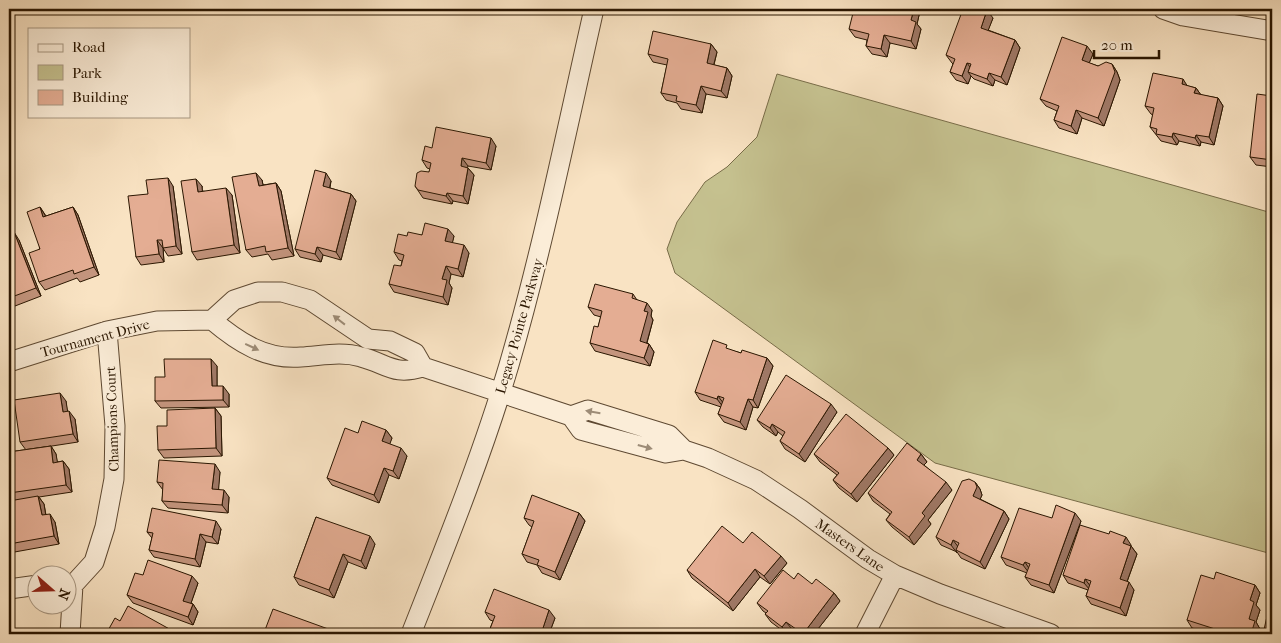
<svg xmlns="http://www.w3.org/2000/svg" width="1281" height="643" font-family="'IM FELL French Canon',serif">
<rect width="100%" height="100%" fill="#f9e3c3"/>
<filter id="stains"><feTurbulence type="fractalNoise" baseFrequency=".004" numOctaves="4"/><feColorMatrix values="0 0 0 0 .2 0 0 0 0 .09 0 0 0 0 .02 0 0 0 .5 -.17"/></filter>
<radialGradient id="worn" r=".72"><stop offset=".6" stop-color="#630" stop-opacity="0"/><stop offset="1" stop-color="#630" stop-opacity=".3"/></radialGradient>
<path fill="#c5c18f" stroke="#786c48" d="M777,74L1272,213V554L935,463L675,273L667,249L677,222L705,182L727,167L757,137Z"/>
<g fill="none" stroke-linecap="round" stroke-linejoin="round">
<defs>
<path id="minor" d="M1163,9L1183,16L1272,31
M212,320C238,342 265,360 301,357C321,356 341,351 361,357C388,364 393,376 423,367L571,416L581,430L666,453L684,450
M9,362L107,331L157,321L212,320L234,300L258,292H282L310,300L368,339L390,341L415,353L423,367
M571,416L588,410L669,435L684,450L708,458L756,480L800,509L868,559L895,575L940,594L1051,634
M9,589L38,585
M70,634L73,585L94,562L105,527L114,479L115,426L107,331
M411,634C446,545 482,456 509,365C543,248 567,128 594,9
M865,634L895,575"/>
</defs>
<use href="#minor" stroke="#5e4932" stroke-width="21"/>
<use href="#minor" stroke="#fbedd8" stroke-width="19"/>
</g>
<path fill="#c4957e" stroke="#2a1601" d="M920,11L917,24L921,29L916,49L890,43L887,57L872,54L866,46L867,40L855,37L849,29Z
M993,18L988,30L1015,40L1020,48L1007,85L995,80L993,86L974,79L971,76L968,84L956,80L950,72L953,64L952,63L946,55Z
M711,44L717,52L714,65L727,68L732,76L727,98L706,94L702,113L681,109L677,103L666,100L661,93L667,65L653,62L648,54Z
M1093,54L1089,63L1098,66L1112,64L1117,72L1120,80L1104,126L1082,118L1077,134L1059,128L1054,120L1057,111L1046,106L1040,99Z
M1188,86L1196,88L1201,95L1218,98L1223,106L1214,145L1201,142L1200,146L1179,141L1177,145L1161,141L1150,127L1153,115L1151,114L1145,106Z
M1272,96V167L1256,165L1250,157Z
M496,146L491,170L468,166L467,167L474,175L468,204L453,201L452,204L423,198L415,186L429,172L430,169L427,168L422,160L432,148Z
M262,180L263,185L276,183L281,191L294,256L272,260L268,254L252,257L246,250Z
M331,181L330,188L351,194L356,201L341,260L323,255L321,262L300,257L295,249Z
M173,186L182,254L168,256L163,248L164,262L141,265L136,257L148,194Z
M202,186V191L232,195L240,253L197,260L192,252Z
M40,207L46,216L73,207L78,215L99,275L80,282L77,278L45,290L39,282Z
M422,235L454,236L452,243L469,253L463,277L451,274L449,283L452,288L448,305L394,292L389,284L401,266L402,261L399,260L394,252L407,236Z
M19,240L41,296L15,306L9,298Z
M633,294L637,300L652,310L651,316L653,320L647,343L649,344L654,352L650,366L595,351L590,343L598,327L601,317L594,315L588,307Z
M730,350L741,353L767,358L773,366L758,408L753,407L746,430L724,422L718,414L721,407L700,400L695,392Z
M217,366V386L229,394V407L161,408L155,401L165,377Z
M66,401L67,411L75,419L78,442L26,450L20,442Z
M215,408L221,416L222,456L164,458L158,450L167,426Z
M837,412L805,462L785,449L780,441L783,436L778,432L776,436L763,427L757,420Z
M386,430L392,438L389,444L407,456L399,479L389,475L379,503L332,485L327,478L358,433Z
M51,446L56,454L57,462L63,461L69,469L72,492L39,497L44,504L46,515L55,522L59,544L9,553V501H11L9,497V452Z
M888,448L894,455L857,502L839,488L833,480L837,475L820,462L814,454Z
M921,454L927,462L924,465L952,490L928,520L931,524L914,545L892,527L886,520L890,514L873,501L868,493Z
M220,472L218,489L229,497L228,513L168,508L162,501L163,490L157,482Z
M975,482L980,489L982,495L980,499L1004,511L1009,519L985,569L961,558L957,552L941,545L936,537Z
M579,513L585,521L560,580L542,573L537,565L527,562L522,554L532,527L529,525L524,518Z
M316,517L375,544L366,569L348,562L334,598L299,585L294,577Z
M1052,518L1081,521L1054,593L1031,585L1025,577L1027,573L1006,565L1001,557Z
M221,529L218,544L206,542L200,567L154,557L149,550L152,538L147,532Z
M743,543L787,563L770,584L760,577L733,611L692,578L687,570Z
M1131,545V546L1137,554L1127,582L1134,590L1126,616L1091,604L1086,596L1088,590L1068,583L1063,575Z
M143,575L198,583L191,603L193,604L198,612L193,625L133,603L127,595Z
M794,579L834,593L840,601L814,634H798L792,629L788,634H787L771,622L765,614L766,613L763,611L757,603Z
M1214,579L1255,585L1260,593L1256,605L1260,610L1256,622L1260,629L1259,634H1213L1192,628L1187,620Z
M485,612L555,618L549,634H488L493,621L490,620Z"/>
<path fill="#a07967" stroke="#2a1601" d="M717,9H722L719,12Z
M914,9H918L920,11L917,24L921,29L916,49L911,41V20Z
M987,10L993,18L986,36L981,28Z
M884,35L890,43L887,57L881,49Z
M1015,40L1020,48L1007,85L1001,77Z
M711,44L717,52L712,71L707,63Z
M1087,46L1093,54L1087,68L1082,60Z
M967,63L973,71L968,72L971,76L968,84L962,76Z
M1112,64L1117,72L1120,80L1104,126L1098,118Z
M727,68L732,76L727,98L721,91Z
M989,73L995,80L993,86L987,79Z
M1183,79L1188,87L1182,84Z
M701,86L706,94L702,113L696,105Z
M1196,88L1201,95L1194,93Z
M1218,98L1223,106L1214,145L1209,137Z
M1076,110L1082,118L1077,134L1071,126Z
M1173,133L1179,141L1177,145L1172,137Z
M1196,135L1201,142L1200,146L1195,138Z
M491,138L496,146L491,170L486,163Z
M462,158L468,166L466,174L461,166Z
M468,168L474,175L468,204L463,196Z
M256,173L262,180L265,194L259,186Z
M326,173L331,181L328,194L323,186Z
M168,178L173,186L182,254L176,246Z
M196,179L202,186L203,200L198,192Z
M276,183L281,191L294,256L288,248Z
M226,188L232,195L240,253L234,245Z
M447,193L453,201L452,204L446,196Z
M351,194L356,201L341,260L336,252Z
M40,207L45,215L48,225L43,217Z
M73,207L78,215L99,275L94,267Z
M448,229L454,236L451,249L445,241Z
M14,232L19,240L41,296L36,288Z
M157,240L163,248L164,262L159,254Z
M464,245L469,253L463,277L458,269Z
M317,247L323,255L321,262L315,254Z
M446,266L451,274L449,283L452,288L448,305L443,297L442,279Z
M647,303L652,310L651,316L653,320L645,349L640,341L644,311Z
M649,344L654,352L650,366L644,358Z
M767,358L773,366L758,408L753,400Z
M211,359L217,366V394L212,386Z
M223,386L229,394V407L223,400Z
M60,393L66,401L69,420L63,412Z
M718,396L724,404L723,407L717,399Z
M748,399L753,407L746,430L740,422Z
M831,404L837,412L805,462L799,454Z
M215,408L221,416L222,456L216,448Z
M69,411L75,419L78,442L73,434Z
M772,424L778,432L776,436L770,428Z
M386,430L392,438L388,449L382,441Z
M51,446L56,454L59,471L53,463Z
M401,448L407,456L399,479L393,471Z
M888,448L894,455L857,502L851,494Z
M921,454L927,462L922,467L917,460Z
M63,461L69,469L72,492L66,485Z
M215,464L220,472L218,497L212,489Z
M384,468L389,475L379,503L374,495Z
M946,482L952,490L928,520L931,524L914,545L909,537L922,513Z
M975,482L980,489L982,495L978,504L973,496Z
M224,490L229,497L228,513L222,505Z
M38,496L44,504L47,523L42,515Z
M1004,511L1009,519L985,569L980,562Z
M579,513L585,521L560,580L555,572Z
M1075,513L1081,521L1054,593L1049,585Z
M50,514L55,522L59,544L54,536Z
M216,521L221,529L218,544L212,537Z
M200,534L206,542L200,567L195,559Z
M370,536L375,544L366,569L361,561Z
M1126,537L1131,545L1129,551L1123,543Z
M953,540L959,548L956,550L957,553L951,545Z
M1131,546L1137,554L1125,587L1120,579Z
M343,554L348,562L334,598L329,590Z
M781,556L787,563L770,584L764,576Z
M1025,562L1030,570L1029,573L1023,565Z
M755,569L760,577L733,611L728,603Z
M192,576L198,583L189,609L183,601Z
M1085,579L1091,587L1090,590L1084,583Z
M1129,582L1134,590L1126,616L1120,608Z
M1255,585L1260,593L1256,605L1260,610L1256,622L1260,629L1259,634H1251L1249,619L1250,600Z
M834,593L840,601L814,634H803Z
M193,604L198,612L193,625L188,617Z
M549,610L555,618L549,634H541Z
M786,622L792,629L788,634H787L782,627Z
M529,629L532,634H527Z
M331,630L334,634H330Z"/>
<path fill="#e4ad93" stroke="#2a1601" d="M854,9H914L911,20L916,22L911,41L884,35L881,49L866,46L869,34L849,29Z
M963,9H984L987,10L981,28L1015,40L1001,77L989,73L987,79L968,72L971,64L967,63L962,76L950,72L955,59L946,55Z
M653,31L711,44L707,63L727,68L721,91L701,86L696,105L676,101L677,96L661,93L668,59L648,54Z
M1062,37L1087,46L1082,60L1098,66L1106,62L1112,64L1115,72L1098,118L1076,110L1071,126L1054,120L1059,106L1040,99Z
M1153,73L1183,79L1182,84L1196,88L1194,93L1218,98L1209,137L1196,135L1195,138L1173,133L1172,137L1156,134L1157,129L1150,127L1154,108L1145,106Z
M1257,94L1272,96V160L1250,157Z
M436,127L491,138L486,163L462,158L461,166L468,168L463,196L447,193L446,196L418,190L415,186L417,173L421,171L429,172L431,163L422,160L425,146L432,148Z
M315,170L326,173L323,186L351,194L336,252L317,247L315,254L295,249Z
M256,173L259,186L276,183L288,248L266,252L265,246L246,250L232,177Z
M168,178L176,246L163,248L162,240H157L159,254L136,257L128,196L148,194L146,180Z
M196,179L198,192L226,188L234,245L192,252L181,181Z
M40,207L43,217L73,207L94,267L74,274L73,270L39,282L29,253L40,249L27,212Z
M425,223L448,229L445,241L464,245L458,269L446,266L442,279L447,280L443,297L389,284L394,265L401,266L404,255L394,252L398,234L407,236L408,232L422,235Z
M14,232L36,288L9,298V234Z
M595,284L633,294L632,298L647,303L644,311L648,312L640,341L649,344L644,358L590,343L594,326L598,327L602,311L588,307Z
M713,340L727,345L726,348L741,353L742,350L767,358L753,400L748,399L740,422L718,414L724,398L718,396L717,399L695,392Z
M164,359H211L212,386H223V400L155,401V377H165Z
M786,375L831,404L799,454L780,441L785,432L772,424L770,428L757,420Z
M60,393L63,412L69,411L73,434L20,442L14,400Z
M215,408L216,448L158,450L157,426H167V410Z
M846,414L888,448L851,494L833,480L839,473L814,454Z
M362,421L386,430L382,441L401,448L393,471L384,468L374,495L327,478L345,428L358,433Z
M907,443L921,454L917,460L946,482L922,513L925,516L909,537L886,520L892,512L868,493Z
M51,446L53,463L63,461L66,485L9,493V452Z
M159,460L215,464L212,489L224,490L222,505L162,501L163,483L157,482Z
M969,479L975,482L977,487L973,496L1004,511L980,562L956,550L959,543L953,540L951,545L936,537L962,481Z
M532,495L579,513L555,572L537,565L539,560L522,554L534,521L524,518Z
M38,496L42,515L50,514L54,536L9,544V501Z
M1056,505L1075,513L1049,585L1025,577L1030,564L1025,562L1023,565L1001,557L1019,508L1052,518Z
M152,508L216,521L212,537L200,534L195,559L149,550L153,533L147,532Z
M316,517L370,536L361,561L343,554L329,590L294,577Z
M1080,525L1109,534L1110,531L1126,537L1123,543L1131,546L1120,579L1129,582L1120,608L1086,596L1091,581L1085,579L1084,583L1063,575Z
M722,526L743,543L752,532L781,556L764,576L755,569L728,603L687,570Z
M148,560L192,576L183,601L193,604L188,617L127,595L135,573L143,575Z
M783,570L794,579L798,573L812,584L816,579L834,593L803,634L786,622L782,627L765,614L768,611L757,603Z
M1216,572L1255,585L1250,600L1254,602L1249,619L1255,621L1251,634H1213L1215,629L1187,620L1201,575L1214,579Z
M494,589L549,610L541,634L529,629L527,634H488L495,616L485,612Z
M1270,603H1272V634H1263Z
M128,606L173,631L171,634H106L115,618L120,621Z
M273,609L331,630L330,634H267L268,631L265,630Z
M915,630L922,634H913Z"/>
<defs><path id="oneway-solid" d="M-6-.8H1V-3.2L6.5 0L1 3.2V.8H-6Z" transform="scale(1.25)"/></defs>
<g fill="#9d8c77">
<use href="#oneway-solid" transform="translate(339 320) rotate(-142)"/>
<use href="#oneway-solid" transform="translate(252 347) rotate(25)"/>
<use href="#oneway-solid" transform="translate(593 412) rotate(-170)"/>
<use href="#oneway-solid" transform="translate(645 447) rotate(15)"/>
</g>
<g text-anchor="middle" stroke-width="4.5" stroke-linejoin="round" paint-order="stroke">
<g font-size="14" fill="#2a1601" stroke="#fbedd8">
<text transform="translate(519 326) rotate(-74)" y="5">Legacy Pointe Parkway</text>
<text transform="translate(95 338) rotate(-15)" y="5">Tournament Drive</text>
<text transform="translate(112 419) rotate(-92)" y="5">Champions Court</text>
<text transform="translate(850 545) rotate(35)" y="5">Masters Lane</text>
</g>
</g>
<rect width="1281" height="643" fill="none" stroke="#f9e3c3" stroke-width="30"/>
<rect x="10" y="10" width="1261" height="623" fill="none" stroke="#2a1601" stroke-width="2.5"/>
<rect x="15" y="15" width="1251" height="613" fill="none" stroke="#2a1601"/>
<rect x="28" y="28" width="162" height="90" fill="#fbedd8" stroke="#a79782"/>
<rect x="38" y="44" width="25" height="8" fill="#fbedd8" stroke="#a79782"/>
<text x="72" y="52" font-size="15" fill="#2a1601">Road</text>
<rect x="38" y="65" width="25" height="15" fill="#c5c18f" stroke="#a79782"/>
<text x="72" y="78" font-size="15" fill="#2a1601">Park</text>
<rect x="38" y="90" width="25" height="15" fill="#e4ad93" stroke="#a79782"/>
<text x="72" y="102" font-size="15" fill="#2a1601">Building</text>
<g transform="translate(52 590) rotate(110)"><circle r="24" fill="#fbedd8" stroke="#a79782"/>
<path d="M0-4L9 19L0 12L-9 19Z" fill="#8f2418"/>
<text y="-8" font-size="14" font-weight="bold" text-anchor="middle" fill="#2a1601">N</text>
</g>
<path d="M1094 50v8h65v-8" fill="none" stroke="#2a1601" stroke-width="2.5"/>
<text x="1101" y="50" font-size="15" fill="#2a1601" stroke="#fbedd8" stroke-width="4" paint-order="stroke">20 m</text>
<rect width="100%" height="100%" filter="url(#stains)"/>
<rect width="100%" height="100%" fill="url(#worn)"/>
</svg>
